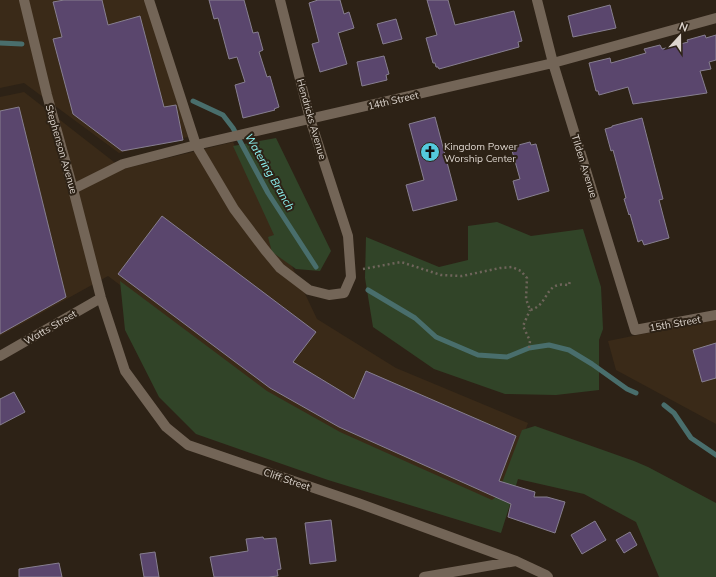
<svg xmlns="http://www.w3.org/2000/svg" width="716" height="577" font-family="Mulish,sans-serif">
<rect width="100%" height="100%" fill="#2d2216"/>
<path fill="#3a2a18" d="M0,0H146L188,137L119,153L24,83L0,88Z
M24,92L123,169L233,142L317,319L396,368L528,423L495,510L292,414L108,276L0,336V97Z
M716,319V424L616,370L608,341Z"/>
<path fill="#314428" d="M276,138L331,251L320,271L296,269L272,252L268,237L274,235L233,146Z
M497,222L531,236L583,229L601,287L603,329L599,340V390L556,395L505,394L434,369L373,327L365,278L366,237L439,267L468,260V226Z
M120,281L267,391L340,432L492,500L497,496L522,430L535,426L634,461L648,467L716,503V577H659L636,522L584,494L518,479L501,533L328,480L196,434L159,397L125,330Z"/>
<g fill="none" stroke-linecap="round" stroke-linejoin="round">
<path stroke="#496e6c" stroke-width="5" d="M0,43L22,44
M193,101L223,115L233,128L268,193L316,267
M368,290L415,318L436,337L478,355L507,357L529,348L549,345L569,350L592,364L627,389L636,393
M664,405L674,413L691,438L716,455"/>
</g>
<path fill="#5a466d" stroke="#877f90" d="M64,0H102L108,25L140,16L164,107L176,105L183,140L122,151L73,114L53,39L62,37L53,2Z
M209,0H244L253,33L258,32L263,50L259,52L267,77L270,76L279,107L274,109L275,110L243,118L235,85L245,82L237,57L229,59L218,18L214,19Z
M318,0H340L344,14L349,12L354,28L338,33L347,64L320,72L312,44L319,42L309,3Z
M427,0H448L455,25L514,11L522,41L518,42L519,47L439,69L438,67H436L435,63H433L426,38L437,35Z
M610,5L616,28L573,37L568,16Z
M396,19L402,39L383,44L377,24Z
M705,35L706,38L716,35V60L709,62L711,69L700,71L707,93L633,104L628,87L599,95L598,91H596L589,63L610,58L611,63L646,53L644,49L660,45L662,49L688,42L687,40Z
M384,56L389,74L386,75L387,80L362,86L357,62Z
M19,107L66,297L0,334V111Z
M435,117L457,200L413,211L406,185L424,180L409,124Z
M642,118L663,199L659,200L669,238L644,245L642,240L638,242L630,214L629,215L624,199L626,198L613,150L611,151L605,129L612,127V126Z
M530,142L531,145L536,144L549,191L518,200L513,181L520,179L511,147Z
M162,216L316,332L293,362L354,399L366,371L516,436L499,481L535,492L534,497H547L565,502L555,533L508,517L511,504L339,427L270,388L118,274Z
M716,343V378L702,382L693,350Z
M14,392L25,412L0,425V399Z
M331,520L336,561L310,564L305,523Z
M595,521L606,540L582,554L571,535Z
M630,532L637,545L624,553L616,540Z
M263,537L264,539L276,538L281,569L277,570L278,576L268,577H214L210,557L248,551L246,539Z
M155,552L159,577H144L140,554Z
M59,563L62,577H19V569Z"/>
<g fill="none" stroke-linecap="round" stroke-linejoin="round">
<path stroke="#6f655b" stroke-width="2.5" stroke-dasharray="2 3" stroke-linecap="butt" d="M363,269L401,262L441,275L462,276L500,268L512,267L521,271L527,278L526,299L530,310C547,306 545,287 559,285C561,284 566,285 569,285L570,281
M529,348L530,341L523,326L530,310"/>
<path stroke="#736557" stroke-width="10" d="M24,0L47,95L73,189L101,298L125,371L166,427L188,445L358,503L516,561L546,575L548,577
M149,0L196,145L234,209L265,250L280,268L309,290L329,295L344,293L351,277L348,236L310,119L280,0
M537,0L553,63L635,330L716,315
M73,189L123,164L196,145L553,63L716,18
M0,356L101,298
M424,577L516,561"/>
</g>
<defs>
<symbol id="church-disc" viewBox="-11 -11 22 22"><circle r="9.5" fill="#54cade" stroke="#2d2216"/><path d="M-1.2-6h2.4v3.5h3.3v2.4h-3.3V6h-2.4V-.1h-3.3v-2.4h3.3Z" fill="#111"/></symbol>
</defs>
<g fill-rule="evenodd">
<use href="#church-disc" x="419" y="141" width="22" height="22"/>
</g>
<g text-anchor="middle" stroke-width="4" stroke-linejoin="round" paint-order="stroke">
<g font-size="10" fill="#ded6cf" stroke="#2d2216">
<text transform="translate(393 100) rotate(-13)" y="4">14th Street</text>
<text transform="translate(312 119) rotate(74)" y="4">Hendricks Avenue</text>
<text transform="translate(62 149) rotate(74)" y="4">Stephenson Avenue</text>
<text transform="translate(585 166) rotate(73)" y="4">Tilden Avenue</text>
<text transform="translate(675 323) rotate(-10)" y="4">15th Street</text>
<text transform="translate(50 327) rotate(-30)" y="4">Watts Street</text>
<text transform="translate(287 479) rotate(19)" y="4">Cliff Street</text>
</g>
<g font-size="10" fill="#ded6cf" stroke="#2d2216" text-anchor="start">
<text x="444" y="150">Kingdom Power<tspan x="444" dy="12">Worship Center</tspan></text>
</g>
<g font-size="11" font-style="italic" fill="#8df5f5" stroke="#2d2216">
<text transform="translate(270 172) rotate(60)" y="4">Watering Branch</text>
</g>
</g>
<g transform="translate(680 36) rotate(21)" stroke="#2d2216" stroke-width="3" paint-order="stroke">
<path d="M0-3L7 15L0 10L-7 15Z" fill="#ded6cf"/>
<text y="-6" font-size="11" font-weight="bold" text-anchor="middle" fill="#ded6cf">N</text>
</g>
</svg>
